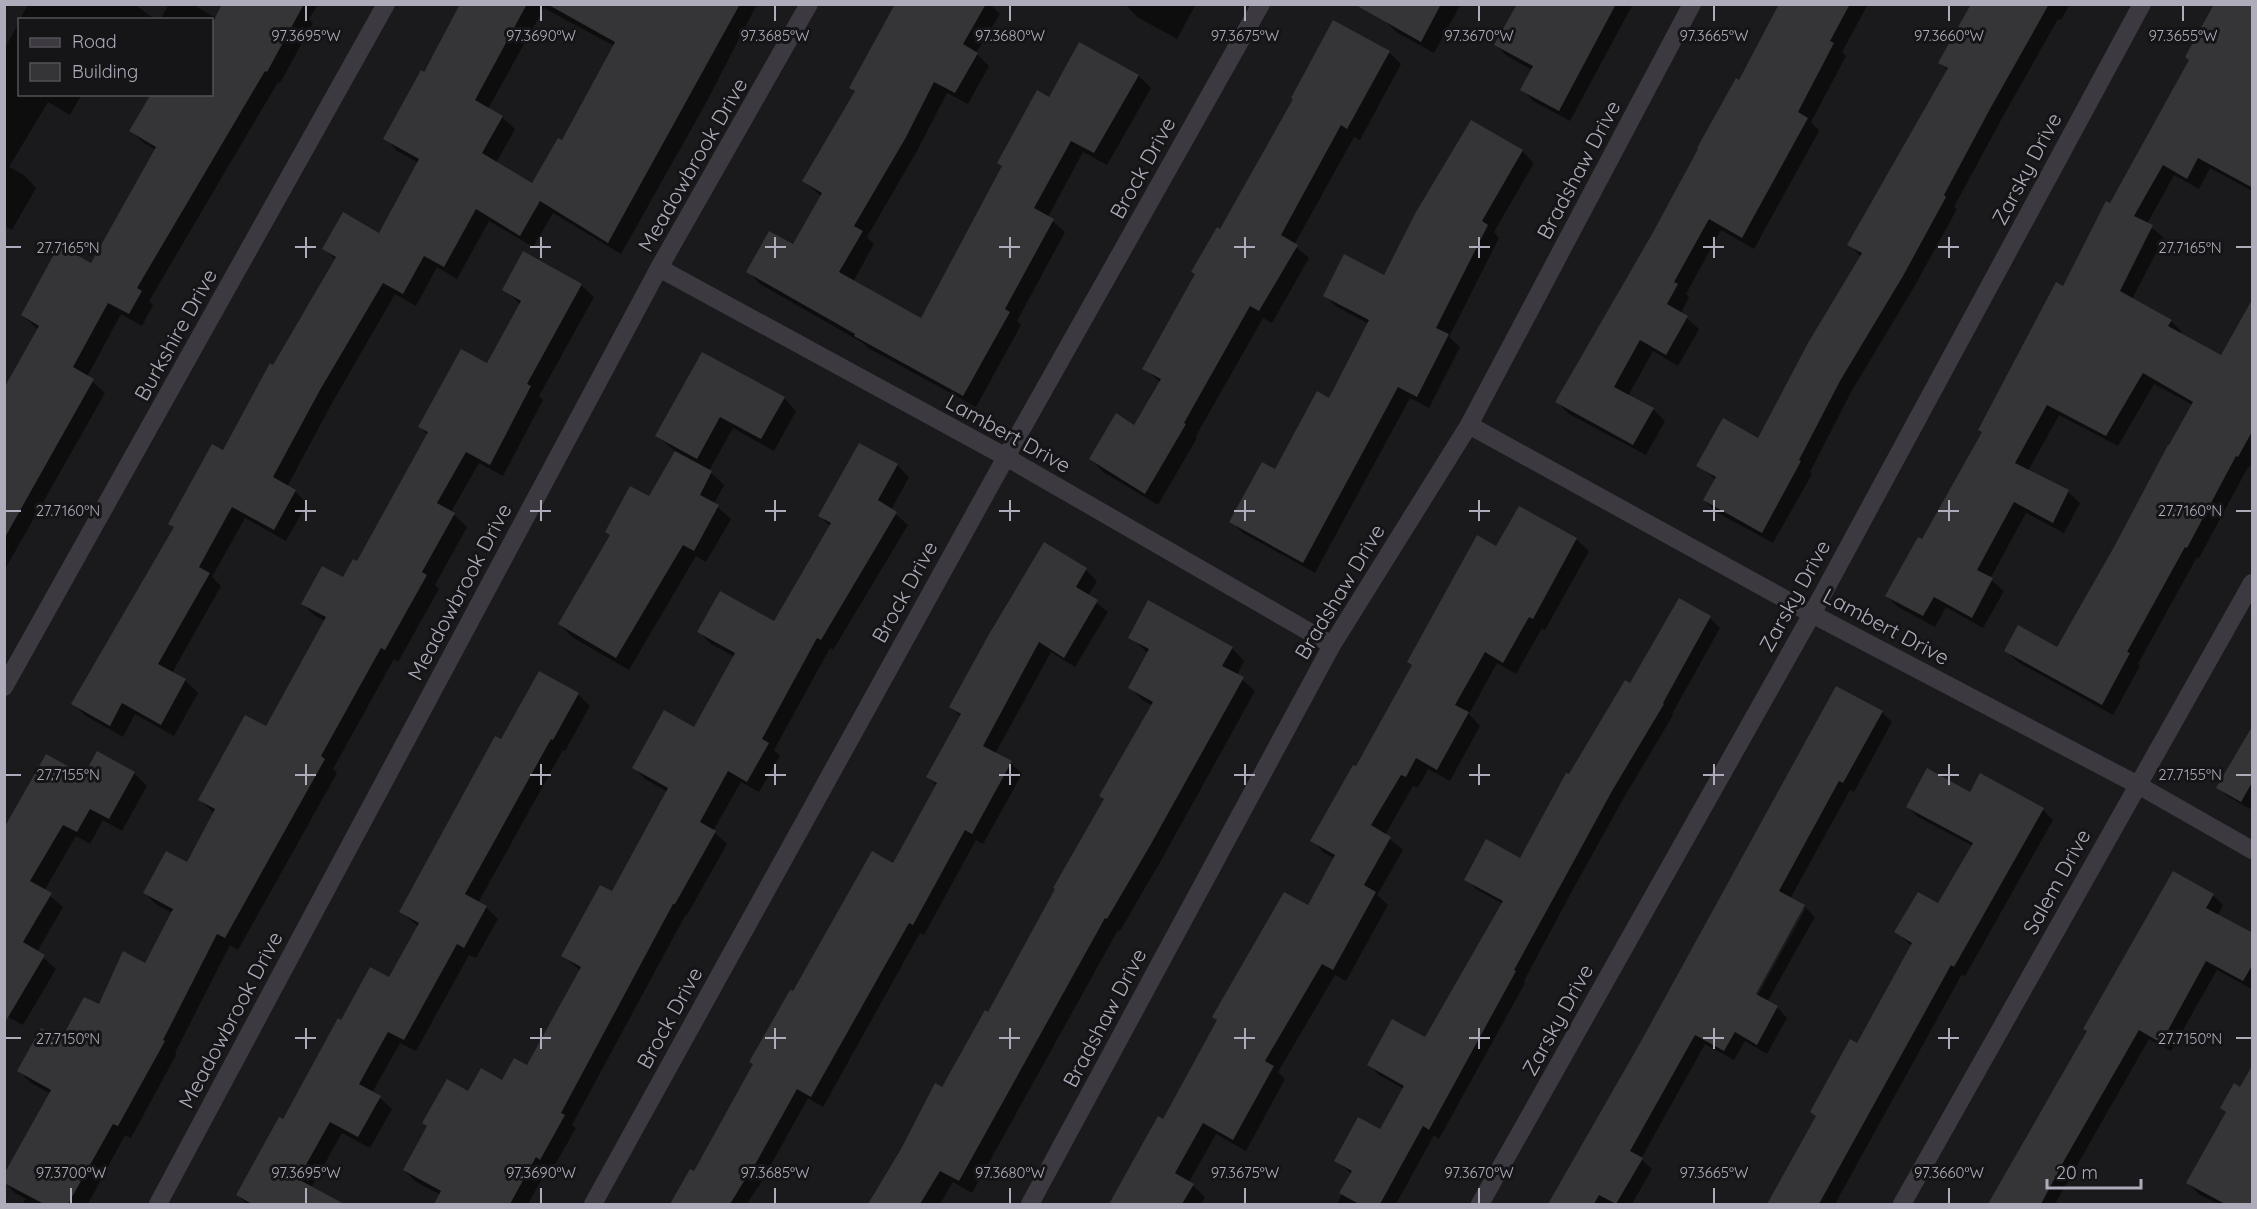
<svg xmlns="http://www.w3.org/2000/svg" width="2257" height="1209" font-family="Quicksand,sans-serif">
<rect width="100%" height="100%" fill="#1a191b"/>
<path fill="#0007" fill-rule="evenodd" d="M28,4H134L156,20H20Z
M169,4H192L216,18L251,4H318L309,19L313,23L280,83L278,82L149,301L153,305L142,326L121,314L87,377L105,393L4,571V391L38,329L22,315L92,265L156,150L144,143L131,131L212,94V20H160Z
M463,4H757L706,103L621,254L553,213L533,247L489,221L457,279L437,267L416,306L395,294L332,403L287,487L295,491L307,504L286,541L245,518L212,577L221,586L172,673L185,680L198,693L174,736L135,714L123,737L86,716L73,704L175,528L170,523L223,452L336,260L324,249L380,235L419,163L397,151L385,138ZM544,8L614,46L562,142L533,185L496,163L515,129L502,117L488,109Z
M906,4H990L1000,14L976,53L989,66L968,104L947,93L917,151L867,237L874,244L853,282L922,320L1079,44L1139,76L1151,88L1107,165L1083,152L1048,217L1065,232L1017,321L1021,325L976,407L868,348L863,343L760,284L748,271L793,246L822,197L804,181L856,93L851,87Z
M1125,4H1196L1177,39L1137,17Z
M1392,4H1461L1434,53L1396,32L1384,20Z
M1533,4H1633L1570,121L1533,101L1522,89L1532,70L1507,56L1496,45Z
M1781,4H1868L1842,52L1846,56L1811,122L1819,131L1754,249L1721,230L1686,294L1689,297L1681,313L1699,329L1678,366L1653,351L1628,396L1653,409L1665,421L1646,455L1569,414L1557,402L1740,82Z
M1973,4H2070L2061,20L2058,19L2001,120L1954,207L1957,209L1914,287L1851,392L1810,472L1812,474L1773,543L1716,512L1705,500L1716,480L1698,465L1759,440L1861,257L1849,244L1948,70L1940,63Z
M2252,4V191L2210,168L2199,189L2174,175L2147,224L2164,238L2132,299L2171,321L2182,332L2181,335L2221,357L2252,306V462L2249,468L2248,467L2199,558L2197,557L2138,664L2140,666L2113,715L2018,662L2006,651L2058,649L2193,405L2154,384L2118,446L2059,415L2028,471L2068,492L2080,503L2064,533L2026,513L1990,579L2004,591L1983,628L1946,607L1935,627L1898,607L1887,596L1923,542L2110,205Z
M20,21V94H82L70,115L48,102L9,167L24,175L36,188L12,230L4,226V43L7,44Z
M1389,52L1401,64L1360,140L1354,137L1294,245L1309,258L1272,323L1263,318L1196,436L1197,438L1158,505L1103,472L1091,459L1135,427L1161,383L1144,368L1221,231Z
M1522,151L1534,163L1494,232L1499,238L1449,337L1460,347L1429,408L1410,398L1315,573L1243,533L1231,521L1275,471L1329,400L1369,324L1337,307L1325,296L1385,277Z
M581,285L594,297L539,396L543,400L503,476L479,463L451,512L467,527L435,585L439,589L398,662L394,659L333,769L337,773L238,950L230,945L175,1053L176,1055L131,1138L125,1135L88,1204H22L26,1199L15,1193L4,1182L51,1094L31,1083L19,1071L62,1041L146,965L173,913L157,905L145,893L187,864L214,813L200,800L266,728L325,621L315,616L303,604L344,579L358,563L428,435L420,427L488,365L521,305L504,289Z
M703,354L784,398L796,411L774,451L733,428L709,471L724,485L714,504L731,519L706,562L696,556L629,670L572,637L560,624L650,498L676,452L657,436Z
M897,465L909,477L891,510L908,525L833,650L830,648L774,750L780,756L759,792L741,782L713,831L727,844L687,915L686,914L572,1125L576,1128L552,1170L548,1168L528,1204H436L441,1195L416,1182L404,1170L469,1093L502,1082L527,1067L581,971L563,956L612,893L668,792L645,779L634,768L695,729L735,657L711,644L699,632L775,623L831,527L820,516Z
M1576,539L1589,551L1545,630L1542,628L1516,674L1497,663L1469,714L1480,726L1450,781L1428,769L1418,788L1413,786L1385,835L1403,850L1377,895L1388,905L1346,981L1335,975L1278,1072L1285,1079L1246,1151L1216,1134L1189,1182L1205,1197L1201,1204H1110L1158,1118L1163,1121L1308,907L1335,859L1324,853L1312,840L1497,548Z
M1086,570L1097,581L1088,596L1108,612L1075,667L1051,652L995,754L1011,763L1022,774L983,844L976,840L924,935L920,933L823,1107L808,1098L758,1188H757L747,1204H671L691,1171L694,1173L793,993L894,865L937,786L928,777L961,717L951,707Z
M1710,618L1720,628L1672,714L1673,715L1622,801L1572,891L1524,981L1525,983L1439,1139L1434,1135L1396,1204H1337L1352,1174L1336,1161L1381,1131L1404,1089L1379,1075L1369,1065L1425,1039L1503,904L1476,889L1466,879L1520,860L1570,776L1630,685Z
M1130,637L1232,648L1244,661L1237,675L1255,691L1163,857L1120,931L1118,930L972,1193L953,1182L940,1204H870L902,1150L988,1014L1105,800L1100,796L1153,706L1142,700L1130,687L1148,653Z
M578,694L590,706L565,751L563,750L478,903L486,907L498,919L476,958L469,955L416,1051L400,1043L372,1093L380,1098L392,1109L370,1148L342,1133L311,1188L341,1204H247L237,1195L341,1022L390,979L419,927L401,912L502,741Z
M1882,712L1892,722L1854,792L1850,790L1790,899L1806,908H1802L1751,1000L1754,1002L1806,908L1815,917L1767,1002L1777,1007L1787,1018L1767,1054L1745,1041L1734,1060L1705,1044L1641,1159L1652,1169L1632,1204H1551Z
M2252,728V804L2250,809L2227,796L2218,788Z
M134,773L147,786L122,831L103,820L90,844L76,836L44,891L63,907L37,952L56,969L23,1025L4,1015V830L85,777Z
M1970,794L2043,810L2053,820L1965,976L1962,974L1835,1204H1770L1912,946L1896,932L1938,905L1973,846L1918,817L1908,807Z
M2213,895L2223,905L2217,916L2252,935V989L2217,970L2171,1051L2149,1039L2055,1204H1990L2026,1137L2088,1032L2085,1029Z
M2252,1095V1204H2218L2200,1195L2188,1183L2227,1113L2222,1108Z"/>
<path fill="#353437" d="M222,4H304L267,72L265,71L137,288L142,291L129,314L108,303L73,367L94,379L4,539V388L39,326L21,315L59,245L91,263L156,147L129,131L151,94H212V24Z
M460,4H527L475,100L503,116L482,153L532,183L558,138L562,140L615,42L547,4H740L608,243L540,201L520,236L476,209L444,267L424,256L403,294L383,283L320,390L273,477L296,490L274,530L232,507L199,567L210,573L158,664L186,679L161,725L122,703L110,726L71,704L174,527L168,524L212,444L223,450L270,363L273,365L336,257L322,249L343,212L379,233L419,159L383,139L421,70L424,72Z
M895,4H986L963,44L978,53L955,93L934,82L905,139L854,226L863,231L839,272L921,318L1002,166L997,163L1037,90L1049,97L1079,42L1139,75L1094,153L1071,141L1034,208L1054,219L1005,309L1010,312L963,396L854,336L855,334L746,272L769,231L793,244L822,193L802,181L855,91L849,88Z
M1354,4H1441L1421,42Z
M1517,4H1616L1559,111L1520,90L1533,66L1494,45Z
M1779,4H1850L1830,41L1834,43L1798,112L1808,118L1742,238L1709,219L1674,282L1678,284L1667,304L1688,316L1666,355L1640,340L1614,387L1654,408L1633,445L1555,402L1651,236L1698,149L1697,148L1736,78L1739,80Z
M1971,4H2049L1990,109L1944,195L1946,197L1903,276L1840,381L1799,460L1801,461L1762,533L1703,500L1716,477L1696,466L1723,418L1758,438L1808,343L1862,253L1847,245L1948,68L1938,63Z
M2214,4H2253V188L2198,158L2187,179L2163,165L2134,216L2153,225L2120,291L2172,320L2168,326L2221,355L2253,298V430L2238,457L2236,456L2187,548L2185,547L2127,652L2130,653L2102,705L2004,651L2018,625L2057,647L2114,547L2168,445H2169L2193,402L2143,373L2106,436L2047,405L2015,463L2069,490L2053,523L2014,502L1977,570L1993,578L1972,618L1934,597L1923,616L1885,596L1918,537L1922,539L1982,432L1978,430L2056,282L2063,286L2106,201L2110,203L2189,60L2185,57Z
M1333,20L1390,51L1347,129L1341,125L1281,235L1298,245L1259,311L1250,306L1184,423L1186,424L1145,494L1089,459L1116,413L1134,425L1161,379L1142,369L1195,274L1191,272L1217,227L1220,229L1293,99L1291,98Z
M1471,120L1523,150L1482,221L1488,225L1436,328L1449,334L1417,397L1398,387L1303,563L1229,522L1262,462L1275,469L1317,391L1329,398L1369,320L1323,296L1344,254L1384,275L1416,212Z
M523,251L582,284L527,384L531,386L490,465L466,452L437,503L455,513L422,572L427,575L385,650L381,648L321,756L325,759L225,938L217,934L163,1040L165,1041L118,1126L113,1124L68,1204H44L4,1183V1174L51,1090L17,1071L41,1028L61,1039L84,997L99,1004L123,951L145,963L173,909L143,893L166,851L187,862L215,809L198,800L245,715L266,726L326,617L301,604L322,566L343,577L353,559L357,561L428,432L418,427L461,349L487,363L521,301L502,290Z
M702,352L785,397L761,439L720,417L697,459L655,436Z
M859,443L898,464L878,500L897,512L821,640L817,638L762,739L769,743L747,782L728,771L700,822L716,831L675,904H673L561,1113L565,1115L540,1160L536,1157L510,1204H434L441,1191L403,1170L427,1126L422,1123L447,1079L468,1091L481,1068L502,1080L514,1058L527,1065L581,967L561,956L600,885L612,891L668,788L632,768L664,710L694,727L735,653L697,632L720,591L774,621L831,523L818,516Z
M675,451L712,471L700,495L719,505L694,551L683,545L616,658L558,624L610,535L605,532L630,486L649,496Z
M1519,506L1577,538L1533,619L1529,617L1503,663L1485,652L1455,705L1469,712L1437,770L1416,758L1406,777L1401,775L1371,825L1391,837L1364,885L1376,892L1333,970L1322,964L1265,1061L1274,1066L1233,1140L1203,1123L1175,1173L1194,1184L1182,1204H1109L1158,1116L1163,1119L1217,1020L1212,1017L1284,892L1308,905L1335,855L1310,841L1353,765L1356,766L1412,665L1407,662L1477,535L1496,546Z
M1044,542L1087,568L1076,587L1098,600L1064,658L1039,642L983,746L1012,761L972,834L965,830L913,925L909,923L811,1097L797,1089L747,1179L746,1178L730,1204H670L690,1169L694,1171L753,1064L749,1062L790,990L793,991L872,851L893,863L937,783L926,777L961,714L949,707L988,636Z
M1679,598L1711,616L1663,703L1664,704L1612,791L1563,881L1514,970L1516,971L1429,1130L1423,1126L1380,1204H1359L1339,1193L1352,1171L1334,1161L1358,1117L1380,1129L1404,1086L1367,1065L1392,1019L1425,1037L1503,901L1464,880L1486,839L1520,858L1566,773L1569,774L1625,680L1630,683Z
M1148,600L1233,647L1222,666L1244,677L1151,844L1107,919L1105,918L959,1181L940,1171L920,1204H868L901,1149L935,1083L942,1087L985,1010L988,1012L1055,889L1053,888L1104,799L1099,796L1153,702L1128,688L1149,649L1128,638Z
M539,671L579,693L553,740L551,739L465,894L487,906L464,948L457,944L404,1040L388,1032L359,1084L381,1096L358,1137L330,1122L298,1179L344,1204H252L236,1195L279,1117L283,1119L338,1018L341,1020L370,967L389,977L419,923L399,912L495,736L501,739Z
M1836,686L1883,711L1843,783L1839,781L1779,891L1805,905L1756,994L1778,1006L1757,1045L1735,1032L1724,1051L1695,1035L1630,1151L1643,1158L1616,1204L1599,1195L1594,1204H1548L1639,1045Z
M2253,725V781L2241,802L2216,788Z
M97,751L135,772L109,819L90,809L77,832L63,825L30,881L52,893L23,942L45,955L4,1024V828L46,754L84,775Z
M1927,768L1970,792L1980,773L2044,808L1954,967L1951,965L1819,1204H1767L1816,1116L1810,1112L1850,1039L1857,1043L1912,943L1894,932L1918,892L1938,903L1973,843L1906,807Z
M2173,871L2214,894L2206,908L2253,933V964L2243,981L2206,961L2161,1043L2139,1030L2065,1159L2041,1204H1988L2087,1031L2083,1029Z
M2253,1064V1204H2225L2186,1183L2226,1112L2220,1108L2234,1083L2240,1087Z"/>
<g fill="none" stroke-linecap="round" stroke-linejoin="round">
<path stroke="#3c3a40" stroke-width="18" d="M659,268L1006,457L1332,645
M1469,425L1812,614L2138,785L2252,850
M4,687L386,4
M158,1204L659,268L809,4
M593,1204L1006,457L1261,4
M1030,1204L1332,645L1469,425L1692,4
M1480,1204L1812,614L2142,4
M1902,1204L2252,583"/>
</g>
<path fill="none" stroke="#aeacba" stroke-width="2" d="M306,6V21M541,6V21M775,6V21M1010,6V21M1245,6V21M1479,6V21M1714,6V21M1949,6V21M2183,6V21M306,237V258M541,237V258M775,237V258M1010,237V258M1245,237V258M1479,237V258M1714,237V258M1949,237V258M6,247H21M295,247H316M530,247H551M765,247H786M999,247H1020M1234,247H1255M1469,247H1490M1703,247H1724M1938,247H1959M2236,247H2251M306,500V521M541,500V521M775,500V521M1010,500V521M1245,500V521M1479,500V521M1714,500V521M1949,500V521M6,511H21M295,511H316M530,511H551M765,511H786M999,511H1020M1234,511H1255M1469,511H1490M1703,511H1724M1938,511H1959M2236,511H2251M306,764V785M541,764V785M775,764V785M1010,764V785M1245,764V785M1479,764V785M1714,764V785M1949,764V785M6,775H21M295,775H316M530,775H551M765,775H786M999,775H1020M1234,775H1255M1469,775H1490M1703,775H1724M1938,775H1959M2236,775H2251M306,1028V1049M541,1028V1049M775,1028V1049M1010,1028V1049M1245,1028V1049M1479,1028V1049M1714,1028V1049M1949,1028V1049M6,1038H21M295,1038H316M530,1038H551M765,1038H786M999,1038H1020M1234,1038H1255M1469,1038H1490M1703,1038H1724M1938,1038H1959M2236,1038H2251M71,1188V1203M306,1188V1203M541,1188V1203M775,1188V1203M1010,1188V1203M1245,1188V1203M1479,1188V1203M1714,1188V1203M1949,1188V1203"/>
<g text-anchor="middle" stroke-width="6" stroke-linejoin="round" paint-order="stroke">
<g font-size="21" fill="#aeacba" stroke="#151416">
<text transform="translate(693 165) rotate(-60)" y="7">Meadowbrook Drive</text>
<text transform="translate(1143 168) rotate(-61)" y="7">Brock Drive</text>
<text transform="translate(2027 169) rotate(-62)" y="7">Zarsky Drive</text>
<text transform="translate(1579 170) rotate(-62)" y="7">Bradshaw Drive</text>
<text transform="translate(176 335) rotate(-61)" y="7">Burkshire Drive</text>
<text transform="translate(1008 434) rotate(29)" y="7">Lambert Drive</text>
<text transform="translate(460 592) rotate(-62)" y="7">Meadowbrook Drive</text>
<text transform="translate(905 592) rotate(-61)" y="7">Brock Drive</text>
<text transform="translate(1340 592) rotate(-59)" y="7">Bradshaw Drive</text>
<text transform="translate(1795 596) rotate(-61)" y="7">Zarsky Drive</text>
<text transform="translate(1886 627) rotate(28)" y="7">Lambert Drive</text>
<text transform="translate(2057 882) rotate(-61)" y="7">Salem Drive</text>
<text transform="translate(670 1018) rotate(-61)" y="7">Brock Drive</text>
<text transform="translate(1105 1018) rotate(-62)" y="7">Bradshaw Drive</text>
<text transform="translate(231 1020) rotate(-62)" y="7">Meadowbrook Drive</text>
<text transform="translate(1558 1020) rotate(-61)" y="7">Zarsky Drive</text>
</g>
</g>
<g font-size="15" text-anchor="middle" fill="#aeacba" stroke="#151416" stroke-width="6" stroke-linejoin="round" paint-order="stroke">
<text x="306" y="41">97.3695°W</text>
<text x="541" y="41">97.3690°W</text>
<text x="775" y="41">97.3685°W</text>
<text x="1010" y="41">97.3680°W</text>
<text x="1245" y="41">97.3675°W</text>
<text x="1479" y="41">97.3670°W</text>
<text x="1714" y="41">97.3665°W</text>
<text x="1949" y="41">97.3660°W</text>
<text x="2183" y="41">97.3655°W</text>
<text x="68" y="253">27.7165°N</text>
<text x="2190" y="253">27.7165°N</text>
<text x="68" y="516">27.7160°N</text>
<text x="2190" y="516">27.7160°N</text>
<text x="68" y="780">27.7155°N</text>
<text x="2190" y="780">27.7155°N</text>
<text x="68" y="1044">27.7150°N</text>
<text x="2190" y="1044">27.7150°N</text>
<text x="71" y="1178">97.3700°W</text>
<text x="306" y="1178">97.3695°W</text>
<text x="541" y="1178">97.3690°W</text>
<text x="775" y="1178">97.3685°W</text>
<text x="1010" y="1178">97.3680°W</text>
<text x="1245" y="1178">97.3675°W</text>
<text x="1479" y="1178">97.3670°W</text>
<text x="1714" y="1178">97.3665°W</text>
<text x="1949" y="1178">97.3660°W</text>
</g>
<rect width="2257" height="1209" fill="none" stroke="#aeacba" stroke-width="12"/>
<rect x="18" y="18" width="195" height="78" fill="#151416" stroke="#525158" stroke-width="1.5"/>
<rect x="30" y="38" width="30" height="9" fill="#3c3a40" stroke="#525158" stroke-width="1.5"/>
<text x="72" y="48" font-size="18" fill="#aeacba">Road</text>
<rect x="30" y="63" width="30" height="18" fill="#353437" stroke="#525158" stroke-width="1.5"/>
<text x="72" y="78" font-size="18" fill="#aeacba">Building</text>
<path d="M2047 1179v9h94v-9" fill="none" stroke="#aeacba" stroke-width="3"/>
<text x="2056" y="1179" font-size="18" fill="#aeacba" stroke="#151416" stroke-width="4.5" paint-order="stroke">20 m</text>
</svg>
